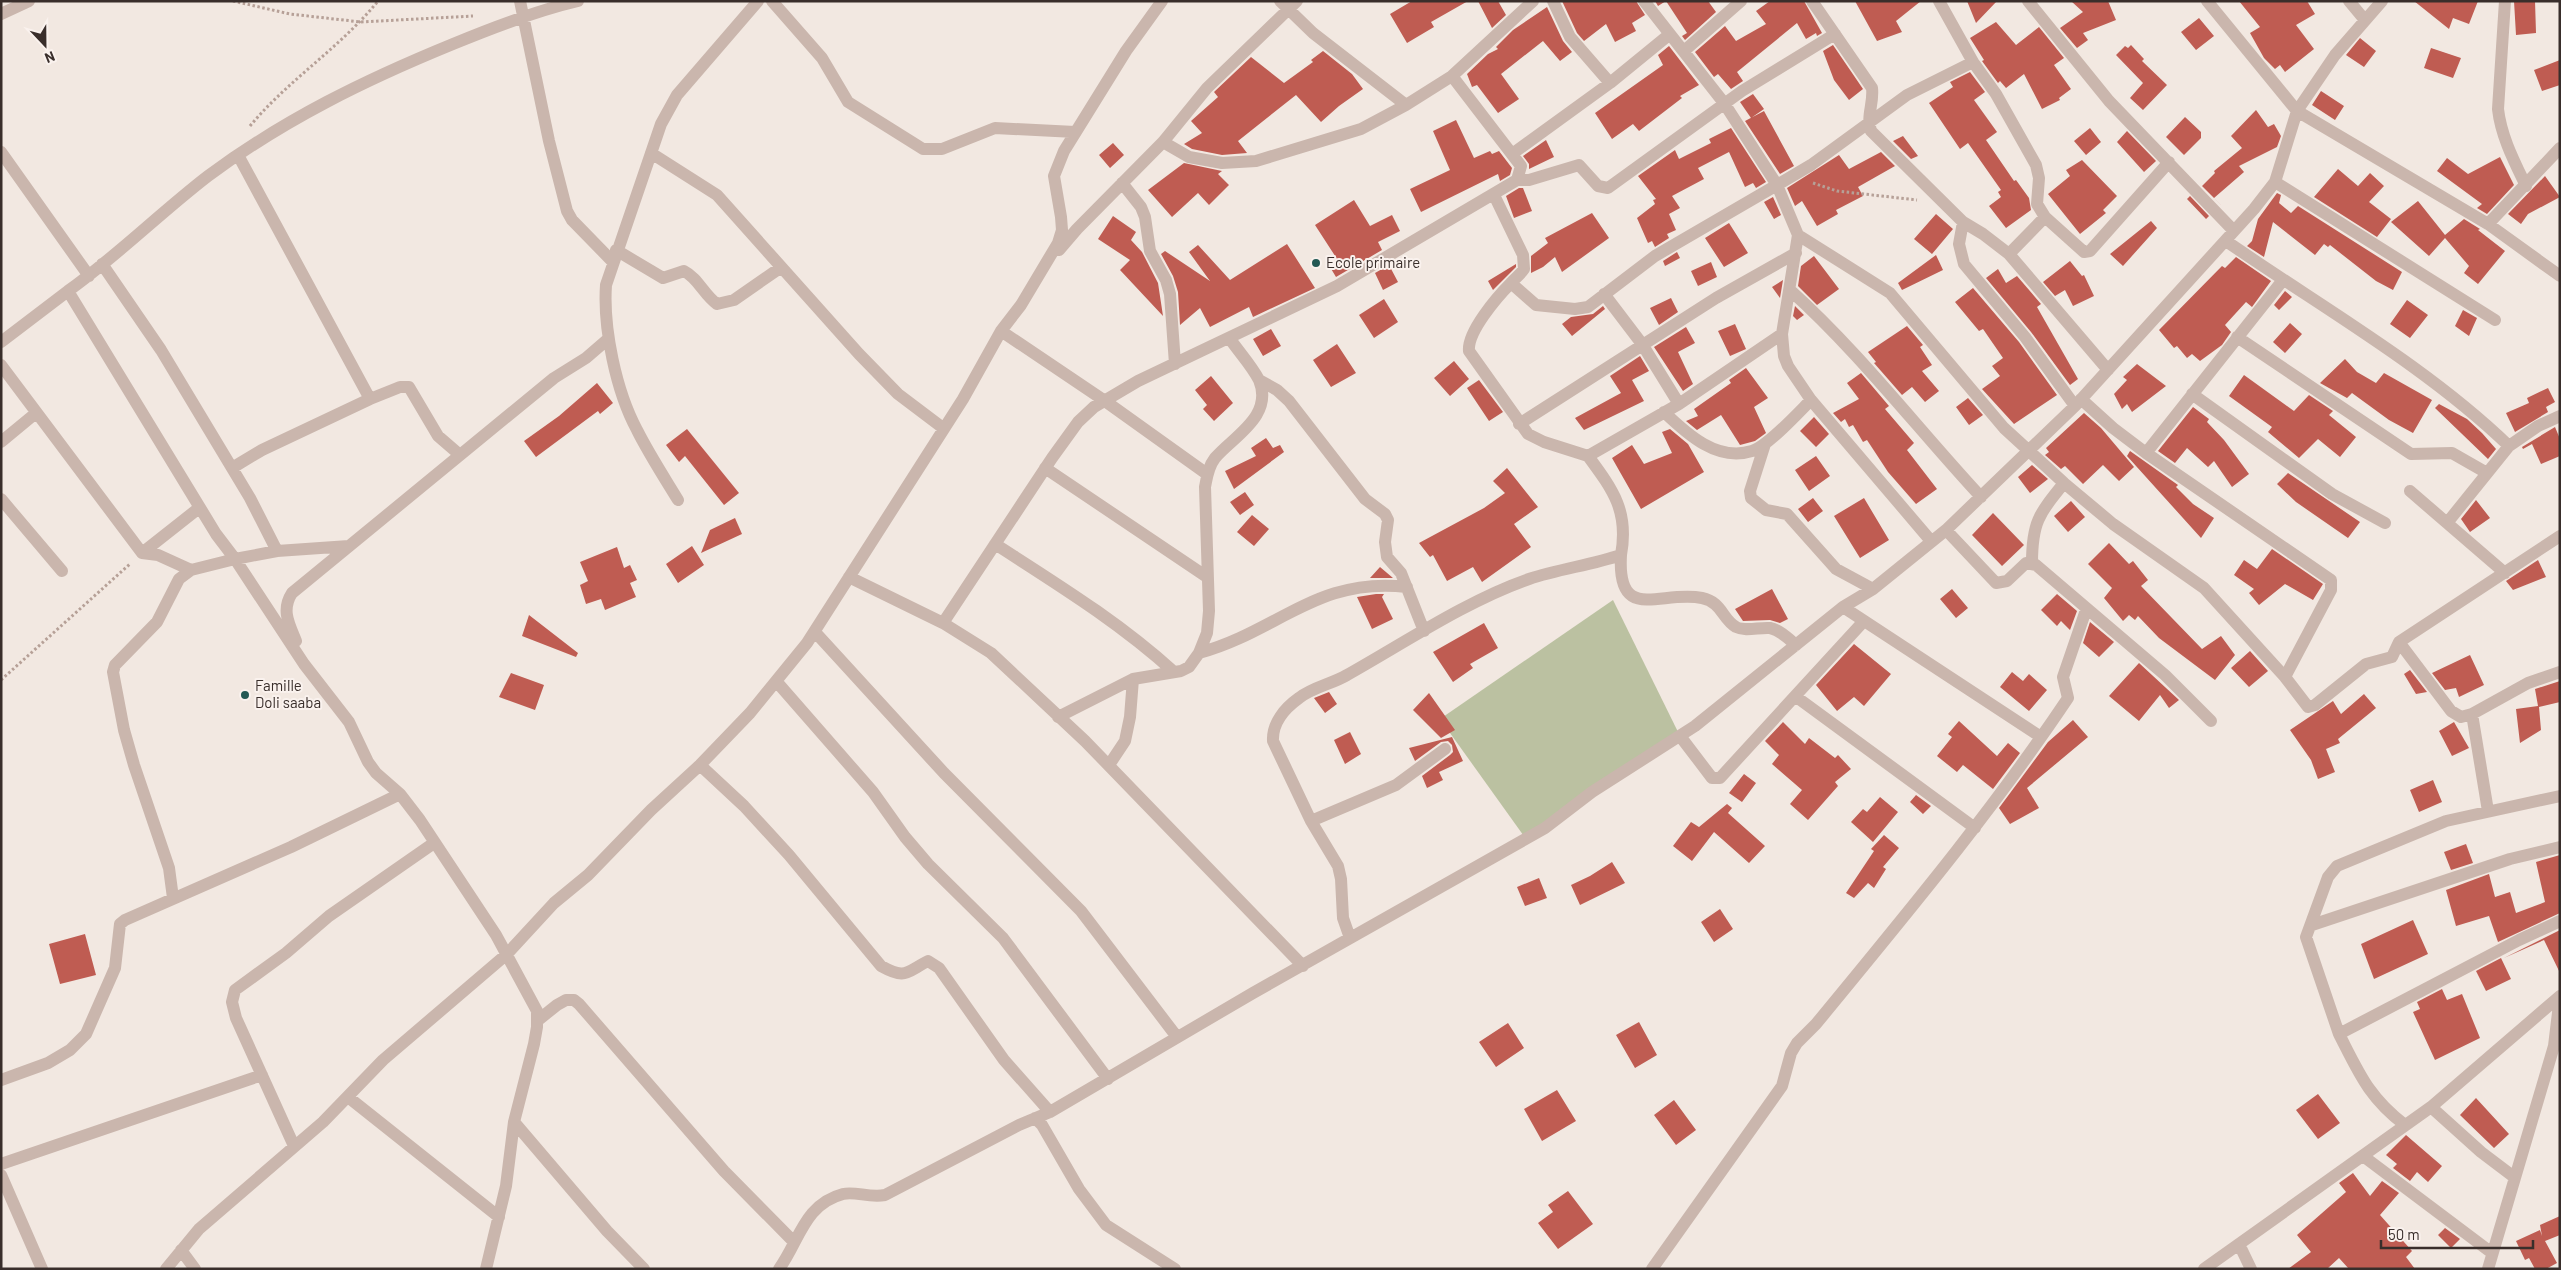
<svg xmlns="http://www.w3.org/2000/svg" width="2561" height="1270" font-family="Barlow,sans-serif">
<rect width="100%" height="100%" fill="#f2e8e1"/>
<path fill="#bbc1a1" d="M1613,600L1680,736L1526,839L1440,719Z"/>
<path fill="#bf5c52" d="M1412,1H1468L1431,22L1434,27L1407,43L1390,14Z
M1478,1H1498L1506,15L1492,28Z
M1562,1H1636L1645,15L1632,23L1636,31L1615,42L1606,24L1584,41L1577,33Z
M1655,1H1708L1716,12L1685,40L1682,36L1687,33L1666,1L1658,6Z
M1770,1H1804L1822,33L1817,36L1816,33L1806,39L1797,23L1737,72L1743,81L1731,89L1718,74L1714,77L1695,52L1725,26L1736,41L1766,24L1756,11Z
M1855,1H1921L1896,21L1902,32L1877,41Z
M1967,1H1997L1976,23Z
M2071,1H2108L2116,20L2083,33L2088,40L2077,48L2060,28L2083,12Z
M2239,1H2307L2315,14L2296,25L2314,49L2285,72L2280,65L2275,69L2264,58L2250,33L2260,27Z
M2414,1H2478L2469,24L2453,18L2449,29Z
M2514,1H2535L2536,33L2516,35Z
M1547,7L1563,41L1572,52L1560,61L1543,41L1501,74L1519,99L1498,113L1477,85L1472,87L1467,74L1488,54L1498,49L1496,47L1513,30Z
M2199,18L2214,36L2196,50L2181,32Z
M1996,22L2016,45L2039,27L2064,58L2054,65L2071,89L2059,98L2060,100L2042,109L2024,74L2006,88L2000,81L1998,83L1982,61L1984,60L1970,38Z
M2360,38L2376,51L2364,67L2346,55Z
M1833,45L1863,89L1849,100L1834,80L1823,51Z
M2131,45L2144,59L2142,61L2167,85L2143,110L2130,98L2143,83L2116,55L2125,46L2128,48Z
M1669,46L1699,85L1680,96L1682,98L1639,131L1633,124L1612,139L1595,113L1663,65L1658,55Z
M2431,48L2461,58L2453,78L2424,68Z
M1323,51L1352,74L1363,89L1339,106L1321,122L1296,95L1238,141L1247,153L1222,155L1192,149L1184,144L1202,133L1191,121L1218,97L1214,92L1251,57L1284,83L1313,62L1311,60Z
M2560,60V85L2542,91L2534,70Z
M1970,72L1985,92L1974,100L1997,132L1986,140L2014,181L2016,180L2029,198L2031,210L2006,228L1989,206L2001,197L1998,192L2001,190L1968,143L1960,149L1929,103L1953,87L1950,82Z
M2321,91L2344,106L2335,120L2312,105Z
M1753,94L1764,109L1751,118L1740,102Z
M2256,110L2268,127L2274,124L2281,136L2277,147L2239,166L2244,172L2214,198L2221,205L2202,186L2215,173L2214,171L2242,148L2231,136Z
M1764,111L1794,166L1780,174L1745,121Z
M2185,117L2201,132V138L2184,155L2166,137Z
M1456,120L1474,158L1490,151L1492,154L1499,151L1512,168L1510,175L1500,181L1498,174L1421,212L1410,189L1450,170L1433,131Z
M1731,128L1766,182L1756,188L1753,183L1745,187L1729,152L1698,168L1704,179L1672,196L1680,208L1669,214L1676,230L1667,234L1669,238L1655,247L1652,241L1648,243L1637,218L1655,204L1653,200L1656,199L1638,176L1675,150L1679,159L1711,143L1709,139Z
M2090,128L2101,142L2086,155L2074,141Z
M2127,131L2156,161L2144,172L2117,142Z
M1903,136L1918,156L1911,159L1893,141Z
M1546,140L1554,157L1529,169V164L1523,156Z
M1113,143L1124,155L1110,168L1099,155Z
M1881,152L1895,166L1858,187L1863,196L1836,210L1838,214L1817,226L1802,201L1795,206L1787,188L1839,155L1849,169Z
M2500,157L2514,185L2487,214L2477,208L2482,204L2437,171L2447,158L2468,174Z
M2082,160L2117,196L2103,210L2106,213L2080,234L2048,194L2070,176L2066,170Z
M1184,163L1222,171L1218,174L1229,185L1209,205L1198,193L1172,217L1148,190Z
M2338,169L2358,186L2370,173L2384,186L2369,202L2391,219L2377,237L2314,197Z
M2545,176L2560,197L2528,214L2521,224L2508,214Z
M1519,188H1523L1532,211L1514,218L1506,196Z
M2277,193L2281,195L2279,203L2291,213L2298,206L2402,272L2393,290L2376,281L2330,245L2328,247L2324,244L2315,255L2273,222L2264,257L2247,246L2252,241L2258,219Z
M2190,196L2209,216L2206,219L2187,199Z
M1773,197L1781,215L1774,219L1764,202Z
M1354,200L1370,226L1392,215L1400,231L1378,242L1382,250L1336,277L1330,267L1339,262L1315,225Z
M2418,201L2445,235L2464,219L2480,229L2478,230L2505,251L2478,284L2464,273L2469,266L2445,238L2429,256L2391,222Z
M1592,213L1609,238L1562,272L1555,257L1543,267L1531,273V256L1548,243L1545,238Z
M1936,214L1953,229L1932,254L1914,239Z
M1113,216L1136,232L1131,240L1142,252L1158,283L1163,316L1120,270L1130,260L1098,239Z
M2151,221L2157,228L2123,266L2110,254Z
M1729,223L1748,253L1724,267L1705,238Z
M1287,244L1315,288L1253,317L1249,307L1210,327L1200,308L1180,325L1178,292L1173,276L1161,254L1165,251L1210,281L1189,252L1198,245L1230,280Z
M1677,252L1680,258L1665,266L1663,261Z
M1936,255L1943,270L1902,290L1898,283Z
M1814,256L1839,289L1817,305L1798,286L1801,266Z
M2236,257L2271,281L2252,307L2246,302L2225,325L2231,332L2222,345L2200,361L2192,354L2187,358L2177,346L2174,348L2159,330L2222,266L2225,268Z
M2070,261L2082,276L2084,275L2094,296L2073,306L2065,290L2055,296L2043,282Z
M1711,262L1717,277L1698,286L1691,271Z
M1516,264V267L1493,290L1488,281Z
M1389,265L1398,282L1383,290L1375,273Z
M1998,269L2006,283L2017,276L2041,304L2037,307L2078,379L2070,385L2031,332L1986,278Z
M1783,280L1780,298L1772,287Z
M1973,288L2019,342L2057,395L2014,424L1982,389L2000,376L1992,366L2003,358L1983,329L1979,331L1955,302Z
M2285,291L2292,297L2279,310L2274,305Z
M1671,298L1678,312L1659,325L1650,308Z
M1384,299L1398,322L1374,338L1359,315Z
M2407,300L2428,315L2410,338L2390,324Z
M1603,306L1605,309L1572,336L1562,324L1571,317L1593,314Z
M1795,306L1804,315L1797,320L1793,316Z
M2463,310L2477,318L2469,336L2455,326Z
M2290,323L2302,334L2285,353L2273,342Z
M1735,324L1746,349L1730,356L1718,331Z
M1907,326L1923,345L1920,347L1932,365L1922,371L1939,391L1925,402L1912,387L1902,395L1874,363L1876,362L1868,352Z
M1686,327L1695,343L1678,352L1693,384L1683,391L1654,347Z
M1271,329L1281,346L1263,356L1253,339Z
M1337,344L1356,373L1331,387L1313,360Z
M1640,356L1649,371L1632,380L1644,401L1584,430L1575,418L1621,393L1610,376Z
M2345,359L2357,372L2376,383L2384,373L2432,400L2413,433L2389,420L2352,393L2347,398L2320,383Z
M1454,361L1469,379L1450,396L1434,378Z
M2137,364L2166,386L2132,412L2127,404L2122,409L2114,394L2127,380L2123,377Z
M1746,368L1768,398L1754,407L1766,433L1755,441L1740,445L1721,415L1697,430L1686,421L1698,416L1694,409L1731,383L1729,380Z
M1861,373L1889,406L1885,409L1914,443L1907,450L1937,489L1916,504L1888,472L1867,440L1863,442L1853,425L1849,427L1845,419L1841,422L1833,413L1859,399L1847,383Z
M2244,375L2294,411L2309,395L2333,411L2329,415L2356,437L2340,457L2318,439L2299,458L2268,432L2272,427L2229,396Z
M1211,376L1233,403L1214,421L1203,409L1207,405L1195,390Z
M1479,380L1503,412L1489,421L1467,388Z
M597,383L613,403L600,414L598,411L536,457L524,441L559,416Z
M2548,388L2555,402L2546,407L2548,412L2515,432L2506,413L2529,403L2527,398Z
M1968,398L1983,415L1969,425L1956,407Z
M2439,404L2467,419L2482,433L2496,449L2488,459L2435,408Z
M2193,407L2209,419L2207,422L2224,440L2249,474L2232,487L2214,461L2208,467L2187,448L2175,463L2158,451Z
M2084,413L2101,428L2134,467L2119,481L2103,465L2083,484L2065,466L2061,469L2045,455L2049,452L2046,448Z
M1814,417L1829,434L1816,447L1800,431Z
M2555,427L2560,439V456L2541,464L2532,444L2523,449L2522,447Z
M687,429L739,493L724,505L685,456L679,462L666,445Z
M1670,429L1688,444L1704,472L1641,509L1612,458L1632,445L1644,464L1672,453L1662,432Z
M1266,438L1273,448L1280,445L1284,452L1234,489L1225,471L1256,456L1251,448Z
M2130,451L2178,485L2176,487L2193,504L2214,518L2201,538L2127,456Z
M1816,456L1830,476L1809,491L1795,470Z
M2032,465L2048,479L2030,493L2018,477Z
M1507,468L1538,507L1514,524L1531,547L1482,582L1473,567L1447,581L1433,555L1430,557L1419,543L1484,508L1505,493L1493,481Z
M2288,473L2360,522L2348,538L2296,502L2277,484Z
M1245,492L1254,505L1240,515L1230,502Z
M1813,498L1823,511L1808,522L1798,509Z
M1864,498L1889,540L1860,558L1834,516Z
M2476,500L2490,518L2470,532L2461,519Z
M2071,501L2085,517L2068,532L2054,516Z
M1993,513L2024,545L2002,566L1972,535Z
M1252,515L1269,529L1254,546L1237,532Z
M735,518L742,534L701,553L710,530Z
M2109,543L2129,564L2133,561L2148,580L2141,586L2202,649L2221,636L2235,655L2215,680L2159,638L2138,616L2135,620L2129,615L2123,621L2104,598L2112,588L2088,564Z
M692,546L704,565L678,583L666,564Z
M617,547L624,568L630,565L637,580L630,583L636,597L605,610L601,599L586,604L580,585L588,581L580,562Z
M2272,549L2323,584L2313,600L2285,584L2259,605L2249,593L2254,589L2234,575L2244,560L2257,569Z
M2538,560L2546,577L2513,590L2506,581Z
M1380,567L1393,578H1370Z
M1772,589L1788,619L1780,623L1770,620L1743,621L1735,609Z
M1952,589L1968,608L1956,618L1940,599Z
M1376,594H1384L1382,597L1393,619L1372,629L1357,597Z
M2057,594L2077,611L2070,630L2061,621L2057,626L2041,610Z
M529,615L578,653L576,657L522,636Z
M2090,622L2114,642L2099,657L2083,643Z
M1484,623L1498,648L1470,664L1473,668L1453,682L1433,652Z
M1854,644L1891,674L1864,706L1854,697L1837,711L1816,685Z
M2250,651L2268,671L2249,687L2231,668Z
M2470,655L2484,685L2459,697L2456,688L2445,690L2432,673Z
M2139,663L2179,700L2169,708L2160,695L2139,721L2109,696Z
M2410,670L2427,692L2416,694L2404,674Z
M2012,672L2023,681L2029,674L2047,690L2029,711L2000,687Z
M511,673L544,685L535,710L499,697Z
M2560,681V702L2539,707L2541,730L2520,743L2516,709L2538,706L2535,689Z
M1329,692L1337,704L1325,713L1314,698Z
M1429,693L1455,730L1441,738L1413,710Z
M2364,694L2376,708L2338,739L2340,743L2326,749L2335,772L2318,779L2311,760L2290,730L2333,701L2341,714Z
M2073,720L2088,737L2027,788L2039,808L2010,824L1999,808L2048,742Z
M1959,721L1997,756L2008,743L2020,753L1993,789L1963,765L1957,772L1937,756L1952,737L1948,734Z
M1783,722L1805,744L1809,738L1835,758L1838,755L1851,769L1835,782L1838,786L1808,820L1790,804L1802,790L1772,764L1779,755L1765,741Z
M2454,722L2469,748L2452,756L2439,731Z
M1350,732L1361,754L1345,764L1334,740Z
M1452,737L1463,761L1439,772L1443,780L1427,788L1422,776L1450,755L1453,752L1452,745L1448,741L1441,742L1415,761L1409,748Z
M1744,774L1756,783L1742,802L1729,793Z
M2433,780L2442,802L2419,812L2410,790Z
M1916,795L1931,806L1923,814L1910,802Z
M1880,797L1898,812L1873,842L1851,822L1863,809L1867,812Z
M1727,804L1732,808L1728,813L1765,846L1749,863L1714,832L1692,861L1673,846L1691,822L1699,827Z
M1884,835L1899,848L1883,867L1886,869L1874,888L1868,883L1854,898L1846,893L1874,851L1871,849Z
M2466,844L2473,863L2451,870L2444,852Z
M2560,855V913L2498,942L2489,916L2456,926L2446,890L2489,874L2495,897L2510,892L2516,913L2545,902L2536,862Z
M1612,862L1625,883L1580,905L1571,885L1590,876Z
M1539,878L1547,898L1525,906L1517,887Z
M1720,909L1733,929L1714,942L1701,922Z
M2413,920L2428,954L2374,979L2361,944Z
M2560,930V973L2544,940L2504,958Z
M85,934L96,975L60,984L49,944Z
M2501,958L2511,979L2486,991L2476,971Z
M2442,989L2447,1000L2462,994L2480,1038L2435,1060L2413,1012L2420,1009L2417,1002Z
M1639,1022L1657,1055L1635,1068L1616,1035Z
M1508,1023L1524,1048L1496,1067L1479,1042Z
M1557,1090L1576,1121L1542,1141L1524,1109Z
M2318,1094L2340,1123L2318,1139L2296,1110Z
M2476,1098L2509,1134L2494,1148L2460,1115Z
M1674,1100L1696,1130L1676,1145L1654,1115Z
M2406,1135L2442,1166L2428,1182L2417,1172L2410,1181L2393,1168L2397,1164L2386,1155Z
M2353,1173L2370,1196L2382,1181L2399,1193L2380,1215L2412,1251L2406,1257L2415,1269H2349L2339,1258L2327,1269H2288L2311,1252L2297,1235L2346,1192L2339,1183Z
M1568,1191L1593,1224L1558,1249L1538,1223L1553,1212L1548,1205Z
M2560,1216V1235L2545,1241L2557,1263L2546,1269H2535L2529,1258L2525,1260L2516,1241L2540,1230L2542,1236L2540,1225Z
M2445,1228L2460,1239L2451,1248L2438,1235Z"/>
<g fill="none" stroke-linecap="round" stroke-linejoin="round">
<path stroke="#b6a097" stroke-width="3" stroke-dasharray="2.5 2.5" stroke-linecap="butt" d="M233,1L290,14L361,22L473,16
M250,126C288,80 340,48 378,1
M1813,183L1837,191L1917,200
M1,680L131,563"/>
<path stroke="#cab6ad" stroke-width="12" d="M520,1L549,141L567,211L572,220L612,261
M772,1L822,58L848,102L923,149H942L995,128L1075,132
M1280,1L1313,33L1406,105
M1553,1L1570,37L1610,83
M1812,1L1872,88C1874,103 1866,116 1871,131L1963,222L1983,234L2009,254
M1939,1L1973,62L1996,94L2036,165L2039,178L2037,204L2045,217L2009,254L2108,370
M2028,1L2109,101L2234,231
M2207,1L2297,111L2488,224L2560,276
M2349,1L2364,19
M2505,1L2498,109C2501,136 2514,161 2526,186
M1,14L29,1
M1684,51L1741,1
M1973,62L1907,95L1811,165L1777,185L1798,235L1890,293L2004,428L2064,483L2113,524L2204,588L2285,677
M1163,142L1189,157L1222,163L1256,161L1361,129L1406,105L1452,76L1533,1
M1,152L89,276
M651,153L717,195L859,354L898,394L943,428
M1512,154L1610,83L1670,34
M1517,180H1529L1579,165L1598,186L1608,188L1742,91L1835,34
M2275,182L2495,320
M1122,183L1141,207L1145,217L1150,251L1166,280L1170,294L1175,364
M1494,195L1523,255L1524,269C1520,275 1515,278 1511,283C1497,297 1467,332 1469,351L1528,434L1544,442L1588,456L1679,404L1782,334
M2045,217L2084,252L2090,251L2169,162
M1963,222L1959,244L1964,264L2025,337L2075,406
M2488,224L2560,148
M1798,235L1782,334L1784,356L1788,366L1811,400L1931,541
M2226,241C2321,307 2426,366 2509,446
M616,250L663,278L684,271C698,278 704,295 717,304L734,300L780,268
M1059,250L1077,229L1163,142L1207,88L1297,1
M102,264L161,350L250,498L277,551L349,546
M1511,283L1536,305L1575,309L1588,307L1655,256L1777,185L1724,103L1644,1
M1790,290C1860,353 1917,428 1981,497
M1604,294L1642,344L1679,404
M1001,331L1105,401L1207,474
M2237,337L2411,454L2452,453L2487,473
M1,342L68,291
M1,365L142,553L158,555L191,570
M1259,380L1277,390L1289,401L1365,499L1385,514L1388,520L1385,542L1387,557L1401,573L1424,631
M2192,394L2332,494L2385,523
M370,399L400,387H409L438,436L460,455
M2081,399L2113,428L2146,453L2331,580V590L2285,677L2308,707L2315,705L2366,664L2392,657L2399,642L2451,711L2461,717L2472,714L2528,683L2560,672
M1664,412C1687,434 1717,462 1752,451C1768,446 1798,413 1811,400
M1519,424L1716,298L1796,253
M1,442L36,413
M1765,444L1750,491L1751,498L1766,510L1787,514L1836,569L1873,589
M2146,453L2283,280
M1588,456C1613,490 1629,511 1621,555
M232,468L262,450L370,399L238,155
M1045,468L1207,577
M2410,491L2447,523
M1,499L62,571
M678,500C664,477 649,454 637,430C616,391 603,328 606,285L661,124L677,95L758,1
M1946,530L1996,583L2007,581L2026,563L2036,565L2165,675L2211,721
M995,544C1057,584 1119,622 1174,672
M142,553L199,508
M2032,563C2032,522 2039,514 2064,483
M2505,573L2447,523L2509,446L2538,426L2560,416
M849,577L943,623L1052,458L1078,422L1094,407L1138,381L1337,286L1517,180L1521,166L1452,76
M1843,607L2041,737
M943,623L991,653L1085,741L1303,966
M815,632L944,773L1081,911L1177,1037
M296,641C289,624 281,610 292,593L554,378L586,358L608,339
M2399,642L2560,536
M1199,653C1277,632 1318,576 1407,587
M776,681L873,792L905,837L928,864L1003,938L1108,1079
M1795,696L1975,828
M2472,714L2488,811
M1058,717L1133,679L1181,671L1189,667L1199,653L1207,633L1209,611L1205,487C1207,477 1208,467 1215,458C1234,436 1274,416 1259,380C1252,366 1239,352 1230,339
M1680,736L1712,778H1720L1863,622
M700,765L744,806L789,855L881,966C906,980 906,972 928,961L939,968L1004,1060L1050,1112
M1109,765L1125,741L1130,717L1133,679
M2560,796L2446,821L2337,866L2328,877L2306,937L2339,1034L2519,940L2560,921
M1311,821L1396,785L1445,749
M173,898L169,868L134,765L124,730L113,672L115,665L157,622L179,579L191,570L235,559L277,551
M2312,925L2510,859L2560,847
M1350,938L1343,918L1341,879L1338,866L1311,821L1273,741C1272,723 1285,708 1299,698C1313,687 1332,684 1347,675C1404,643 1468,600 1529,579C1559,569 1591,565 1621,555C1617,624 1660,590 1702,598C1722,602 1722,619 1736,627C1746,632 1759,627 1770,628C1780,630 1789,639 1796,645
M537,1021L557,1005L566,1000H574L579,1004L724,1171L793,1241
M2339,1034C2359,1073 2369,1098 2405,1125
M1,1080L48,1063L70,1050L86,1034L115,968L120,924L125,920L291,847L400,794
M348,1097L499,1217
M2431,1107L2481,1152L2514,1177
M1035,1118L1042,1125L1079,1189L1106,1225L1175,1269
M514,1122L607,1231L644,1269
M294,1146L236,1018L232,1002L235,990L286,953L329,916L434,843
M2363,1156L2492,1253
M1,1164L262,1075
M1,1175L42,1269
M2239,1244L2251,1269
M181,1250L195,1269
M166,1269L199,1229L323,1122L383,1060L507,954L554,903L588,875L651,810L700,765L750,713L807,643L963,399L1001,331L1021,305L1058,243L1062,230L1061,217L1054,176L1064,151L1126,51L1162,1
M486,1269L506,1186L514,1122L534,1044L537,1027V1011L496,935L420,820L400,794L376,773L368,762L349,722L304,664L235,559L216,534L68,291C117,256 160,213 208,176C285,119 365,80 453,44C494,27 535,11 578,1
M779,1269C799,1242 804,1204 843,1194C855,1191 869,1198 885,1195L1019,1125L1050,1112L1253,993L1545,828L1592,792L1695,726L1843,607L1873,589L1946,530L2075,406L2254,209L2275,182L2297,111L2335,55L2382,1
M1652,1269L1782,1086L1791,1053L1797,1043L1816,1024C1903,918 1991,813 2068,698L2063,677L2086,610
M2204,1269L2431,1107L2560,996
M2488,1269L2554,1046L2560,996"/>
</g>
<g fill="#235954" stroke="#faf2ee" stroke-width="2">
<circle cx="1316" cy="263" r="5"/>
<circle cx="245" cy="695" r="5"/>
</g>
<g text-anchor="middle" stroke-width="4" stroke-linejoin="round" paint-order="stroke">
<g font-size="15" fill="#392e2b" stroke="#faf2ee" text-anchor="start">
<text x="1326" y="268">Ecole primaire</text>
<text x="255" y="691">Famille<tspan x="255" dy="17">Doli saaba</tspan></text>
</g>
</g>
<rect width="2561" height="1270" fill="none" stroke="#392e2b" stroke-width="5"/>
<g transform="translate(45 45) rotate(158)" stroke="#faf2ee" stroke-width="4" paint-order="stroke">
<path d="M0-4L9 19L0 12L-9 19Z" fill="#392e2b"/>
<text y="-8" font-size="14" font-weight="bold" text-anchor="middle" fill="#392e2b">N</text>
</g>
<path d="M2381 1240v8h152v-8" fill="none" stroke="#392e2b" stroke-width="2.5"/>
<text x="2388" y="1240" font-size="15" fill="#392e2b" stroke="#faf2ee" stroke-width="4" paint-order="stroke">50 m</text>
</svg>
